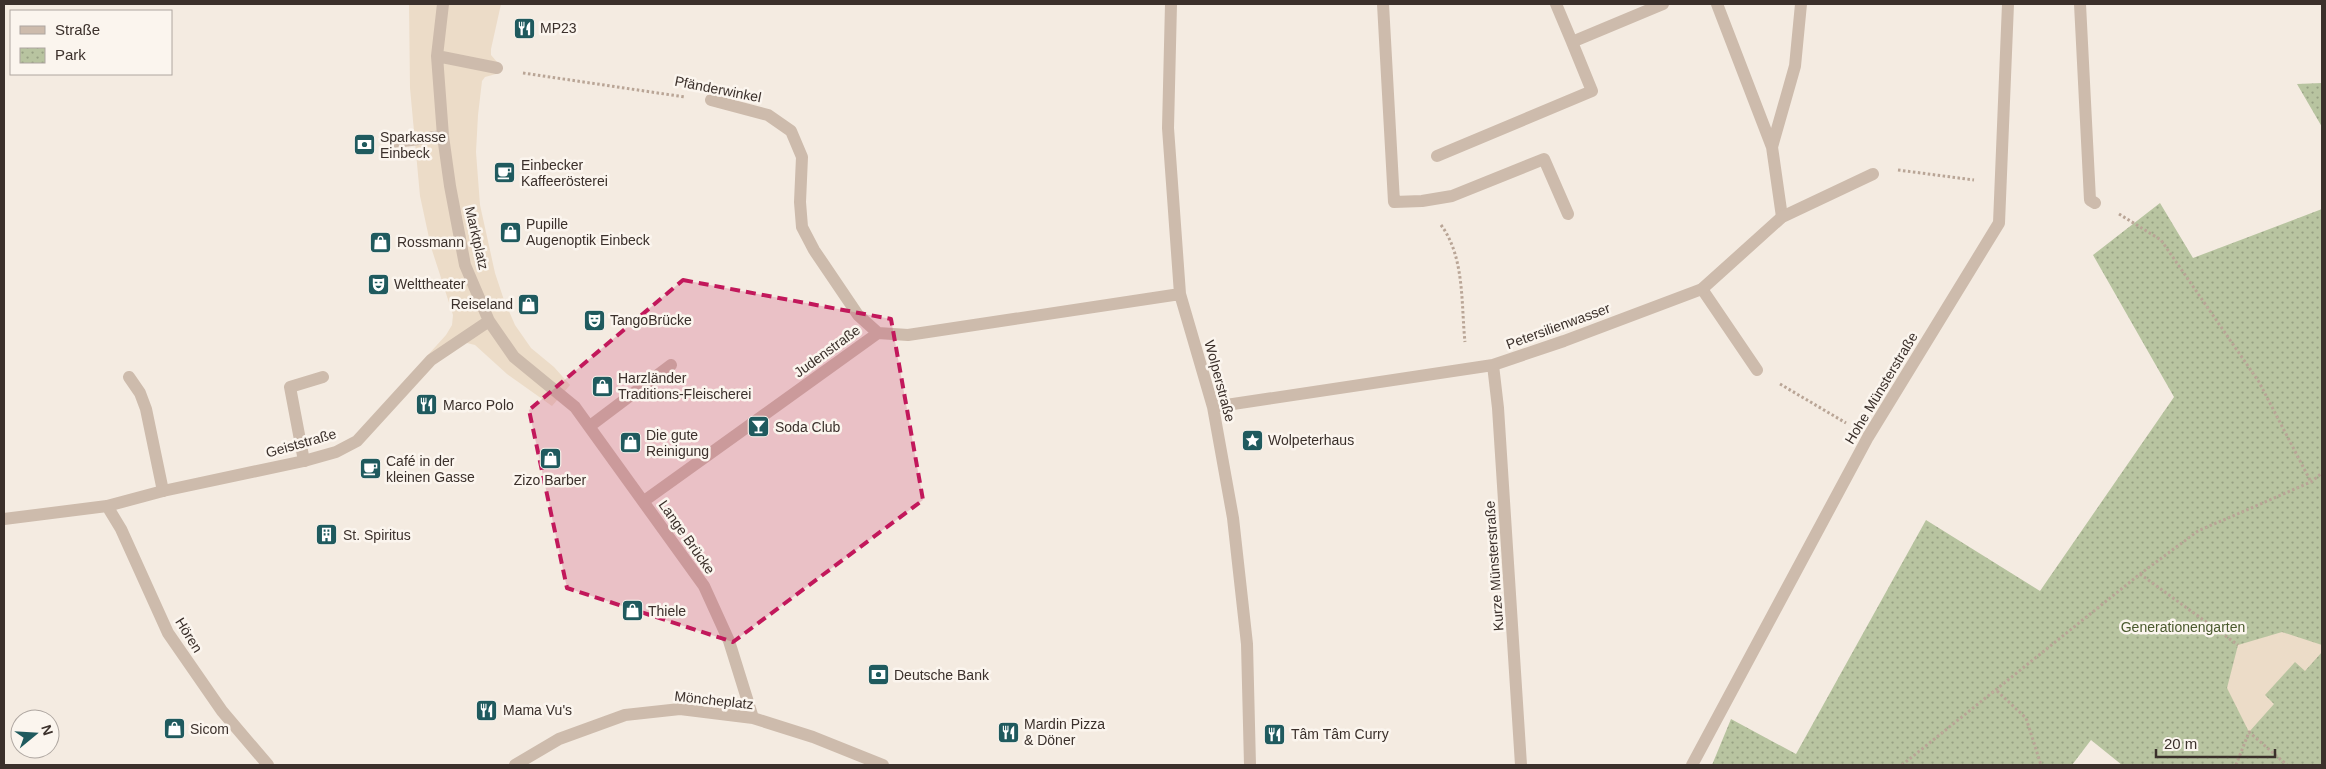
<svg xmlns="http://www.w3.org/2000/svg" width="2326" height="769" font-family="Arial,sans-serif">
<defs>
<pattern id="park-dots" width="8" height="8" patternUnits="userSpaceOnUse" patternTransform="scale(1.25)"><rect width="8" height="8" fill="#b8c4a0"/><path d="M2 2h.1M6 6h.1" fill="none" stroke="#97a083" stroke-width="1.8" stroke-linecap="round"/></pattern>
</defs>
<rect width="100%" height="100%" fill="#f4ebe1"/>
<path fill="url(#park-dots)" d="M2322,83V127L2297,84Z
M2160,203L2193,258L2322,209V765H2122L2091,740L2072,765H1712L1731,719L1796,754L1926,520L2040,591L2174,397L2093,255Z"/>
<path fill="#ecdcc8" d="M409,4H501L491,49V55L497,62L496,74L485,77L482,81L478,115L476,152L480,205L495,273L504,300L515,325L531,348L554,367L570,385L552,406L507,374L475,345L463,342L427,356L446,335L452,325L453,315L431,247L420,196L410,88Z
M2282,632L2322,645V652L2305,671L2295,662L2265,695L2274,704L2249,732L2227,688L2238,645Z"/>
<g fill="none" stroke-linecap="round" stroke-linejoin="round">
<path stroke="#b9a596" stroke-width="3" stroke-dasharray="2.5 2.5" stroke-linecap="butt" d="M523,73L685,97
M1898,170L1974,180
M2119,214L2161,240L2259,382L2311,482
M1441,225C1465,257 1461,305 1465,342
M1780,384L1846,423
M2140,574L2238,645
M1997,691L2026,718L2041,765
M1902,765L2140,574L2198,531L2311,482L2322,473
M2236,765L2249,732L2287,765"/>
<path stroke="#cdbbac" stroke-width="12" d="M1383,4L1394,202L1422,201L1452,196L1544,159L1568,214
M1556,4L1572,42L1663,4
M1717,4L1772,147
M2080,4L2090,200L2095,203
M1437,156L1592,91L1572,42
M1782,217L1772,147L1795,66L1801,4
M1702,289L1757,370
M129,377L140,393L146,409L163,491
M304,461L290,387L323,377"/>
<path stroke="#cdbbac" stroke-width="12" d="M443,4L437,56L443,136L450,186L465,265L489,321L514,357L575,407L704,586L729,641L753,718
M1171,4L1168,128L1180,294L1213,407L1233,518L1247,644L1250,765
M437,56L497,68
M711,100L768,115L791,131L802,157L800,202L802,227L814,250L858,315L878,333
M395,142L443,136
M1493,365L1498,408L1521,765
M1213,407L1493,365L1564,341L1702,289L1782,217L1873,174
M590,426L671,365
M644,501L878,333L908,335L1180,294
M107,506L121,529L168,633L222,711L268,765
M4,519L107,506L163,491L304,461L336,452L357,441L431,360L489,321
M515,765L559,739L625,715L680,709L753,718L813,737L883,765
M1692,765L1868,437L1999,223L2008,4"/>
</g>
<path fill="#c2185b" fill-opacity="0.2" stroke="#c2185b" stroke-width="4" stroke-dasharray="10 6" stroke-linejoin="round" d="M683,280L891,319L923,500L733,642L567,588L529,410Z"/>
<defs>
<symbol id="restaurant-square" viewBox="-11 -11 22 22"><rect x="-9" y="-9" width="18" height="18" rx="4" fill="#1f5a5e" stroke="#fbf5ee"/><path d="M-5-6h1v4h1v-4h1v4h1v-4h1v5L-1.5 .5V6h-2V.5L-5-1ZM5-6V6H3V1.5H1.5Q1.5-4 5-6Z" fill="#fff"/></symbol>
<symbol id="bank-square" viewBox="-11 -11 22 22"><rect x="-9" y="-9" width="18" height="18" rx="4" fill="#1f5a5e" stroke="#fbf5ee"/><path d="M-6-4H6V4H-6ZM0-2.3a2.3 2.3 0 1 0 0 4.6a2.3 2.3 0 1 0 0-4.6Z" fill="#fff"/></symbol>
<symbol id="cafe-square" viewBox="-11 -11 22 22"><rect x="-9" y="-9" width="18" height="18" rx="4" fill="#1f5a5e" stroke="#fbf5ee"/><path d="M-5.5-4.5H6V0H3Q3 3.5 0 3.5H-2.5Q-5.5 3.5-5.5 0ZM3-3.2v2h1.7v-2ZM-6 4.5H4V6H-6Z" fill="#fff"/></symbol>
<symbol id="shop-square" viewBox="-11 -11 22 22"><rect x="-9" y="-9" width="18" height="18" rx="4" fill="#1f5a5e" stroke="#fbf5ee"/><path d="M-5-2.5h2.3a2.7 3.5 0 0 1 5.4 0H5L5.5 6h-11ZM-1.5-2.5h3a1.5 2.3 0 0 0-3 0Z" fill="#fff"/></symbol>
<symbol id="theatre-square" viewBox="-11 -11 22 22"><rect x="-9" y="-9" width="18" height="18" rx="4" fill="#1f5a5e" stroke="#fbf5ee"/><path d="M-5-5.5Q0-4 5-5.5V0Q5 5 0 6Q-5 5-5 0ZM-3.3-2.5H-1v1.5H-3.3ZM1-2.5H3.3v1.5H1ZM-2.8 1Q0 5.5 2.8 1Z" fill="#fff"/></symbol>
<symbol id="bar-square" viewBox="-11 -11 22 22"><rect x="-9" y="-9" width="18" height="18" rx="4" fill="#1f5a5e" stroke="#fbf5ee"/><path d="M-6-5H6L.8 .8V4.5H3.5V6h-7V4.5H-.8V.8Z" fill="#fff"/></symbol>
<symbol id="sight-square" viewBox="-11 -11 22 22"><rect x="-9" y="-9" width="18" height="18" rx="4" fill="#1f5a5e" stroke="#fbf5ee"/><path d="M0-6L1.8-2.2L6-1.7L2.9 1.2L3.7 5.4L0 3.3L-3.7 5.4L-2.9 1.2L-6-1.7L-1.8-2.2Z" fill="#fff"/></symbol>
<symbol id="building-square" viewBox="-11 -11 22 22"><rect x="-9" y="-9" width="18" height="18" rx="4" fill="#1f5a5e" stroke="#fbf5ee"/><path d="M-4-6H4V6H1V3H-1V6H-4ZM-2.5-4.3h1.7v1.8h-1.7ZM.8-4.3h1.7v1.8H.8ZM-2.5-1h1.7V.8h-1.7ZM.8-1h1.7V.8H.8Z" fill="#fff"/></symbol>
</defs>
<g fill-rule="evenodd">
<use href="#restaurant-square" x="512" y="16" width="25" height="25"/>
<use href="#bank-square" x="352" y="132" width="25" height="25"/>
<use href="#cafe-square" x="492" y="160" width="25" height="25"/>
<use href="#shop-square" x="498" y="220" width="25" height="25"/>
<use href="#shop-square" x="368" y="230" width="25" height="25"/>
<use href="#theatre-square" x="366" y="272" width="25" height="25"/>
<use href="#shop-square" x="516" y="292" width="25" height="25"/>
<use href="#theatre-square" x="582" y="308" width="25" height="25"/>
<use href="#shop-square" x="590" y="374" width="25" height="25"/>
<use href="#restaurant-square" x="414" y="392" width="25" height="25"/>
<use href="#bar-square" x="746" y="414" width="25" height="25"/>
<use href="#sight-square" x="1240" y="428" width="25" height="25"/>
<use href="#shop-square" x="618" y="430" width="25" height="25"/>
<use href="#shop-square" x="538" y="446" width="25" height="25"/>
<use href="#cafe-square" x="358" y="456" width="25" height="25"/>
<use href="#building-square" x="314" y="522" width="25" height="25"/>
<use href="#shop-square" x="620" y="598" width="25" height="25"/>
<use href="#bank-square" x="866" y="662" width="25" height="25"/>
<use href="#restaurant-square" x="474" y="698" width="25" height="25"/>
<use href="#shop-square" x="162" y="716" width="25" height="25"/>
<use href="#restaurant-square" x="996" y="720" width="25" height="25"/>
<use href="#restaurant-square" x="1262" y="722" width="25" height="25"/>
</g>
<g text-anchor="middle" stroke-width="5" stroke-linejoin="round" paint-order="stroke">
<g font-size="14" fill="#3b302b" stroke="#fbf5ee" text-anchor="start">
<text x="540" y="33">MP23</text>
<text x="380" y="142">Sparkasse<tspan x="380" dy="16">Einbeck</tspan></text>
<text x="521" y="170">Einbecker<tspan x="521" dy="16">Kaffeerösterei</tspan></text>
<text x="526" y="229">Pupille<tspan x="526" dy="16">Augenoptik Einbeck</tspan></text>
<text x="397" y="247">Rossmann</text>
<text x="394" y="289">Welttheater</text>
<text x="513" y="309" text-anchor="end">Reiseland</text>
<text x="610" y="325">TangoBrücke</text>
<text x="618" y="383">Harzländer<tspan x="618" dy="16">Traditions-Fleischerei</tspan></text>
<text x="443" y="410">Marco Polo</text>
<text x="775" y="432">Soda Club</text>
<text x="646" y="440">Die gute<tspan x="646" dy="16">Reinigung</tspan></text>
<text x="1268" y="445">Wolpeterhaus</text>
<text x="386" y="466">Café in der<tspan x="386" dy="16">kleinen Gasse</tspan></text>
<text x="550" y="485" text-anchor="middle">Zizo Barber</text>
<text x="343" y="540">St. Spiritus</text>
<text x="648" y="616">Thiele</text>
<text x="894" y="680">Deutsche Bank</text>
<text x="503" y="715">Mama Vu's</text>
<text x="1024" y="729">Mardin Pizza<tspan x="1024" dy="16">&amp; Döner</tspan></text>
<text x="190" y="734">Sicom</text>
<text x="1291" y="739">Tâm Tâm Curry</text>
</g>
<g font-size="14" fill="#3b302b" stroke="#fbf5ee">
<text transform="translate(718 89) rotate(11)" y="5">Pfänderwinkel</text>
<text transform="translate(477 238) rotate(77)" y="5">Marktplatz</text>
<text transform="translate(1558 326) rotate(-20)" y="5">Petersilienwasser</text>
<text transform="translate(827 351) rotate(-36)" y="5">Judenstraße</text>
<text transform="translate(1220 381) rotate(75)" y="5">Wolperstraße</text>
<text transform="translate(1881 388) rotate(-59)" y="5">Hohe Münsterstraße</text>
<text transform="translate(301 443) rotate(-16)" y="5">Geiststraße</text>
<text transform="translate(687 537) rotate(55)" y="5">Lange Brücke</text>
<text transform="translate(1494 566) rotate(-94)" y="5">Kurze Münsterstraße</text>
<text transform="translate(189 635) rotate(58)" y="5">Hören</text>
<text transform="translate(714 700) rotate(6)" y="5">Möncheplatz</text>
</g>
<g font-size="14" fill="#4a5a2e" stroke="#fbf5ee">
<text x="2183" y="632">Generationengarten</text>
</g>
</g>
<rect width="2326" height="769" fill="none" stroke="#3b302b" stroke-width="10"/>
<rect x="10" y="10" width="162" height="65" fill="#fbf5ee" stroke="#aea6a0"/>
<rect x="20" y="26" width="25" height="8" fill="#cdbbac" stroke="#aea6a0"/>
<text x="55" y="35" font-size="15" fill="#3b302b">Straße</text>
<rect x="20" y="48" width="25" height="15" fill="url(#park-dots)" stroke="#aea6a0"/>
<text x="55" y="60" font-size="15" fill="#3b302b">Park</text>
<g transform="translate(35 734) rotate(72)"><circle r="24" fill="#fbf5ee" stroke="#aea6a0"/>
<path d="M0-4L9 19L0 12L-9 19Z" fill="#1f5a5e"/>
<text y="-8" font-size="14" font-weight="bold" text-anchor="middle" fill="#3b302b">N</text>
</g>
<path d="M2156 749v8h119v-8" fill="none" stroke="#3b302b" stroke-width="2.5"/>
<text x="2164" y="749" font-size="15" fill="#3b302b" stroke="#fbf5ee" stroke-width="4" paint-order="stroke">20 m</text>
</svg>
